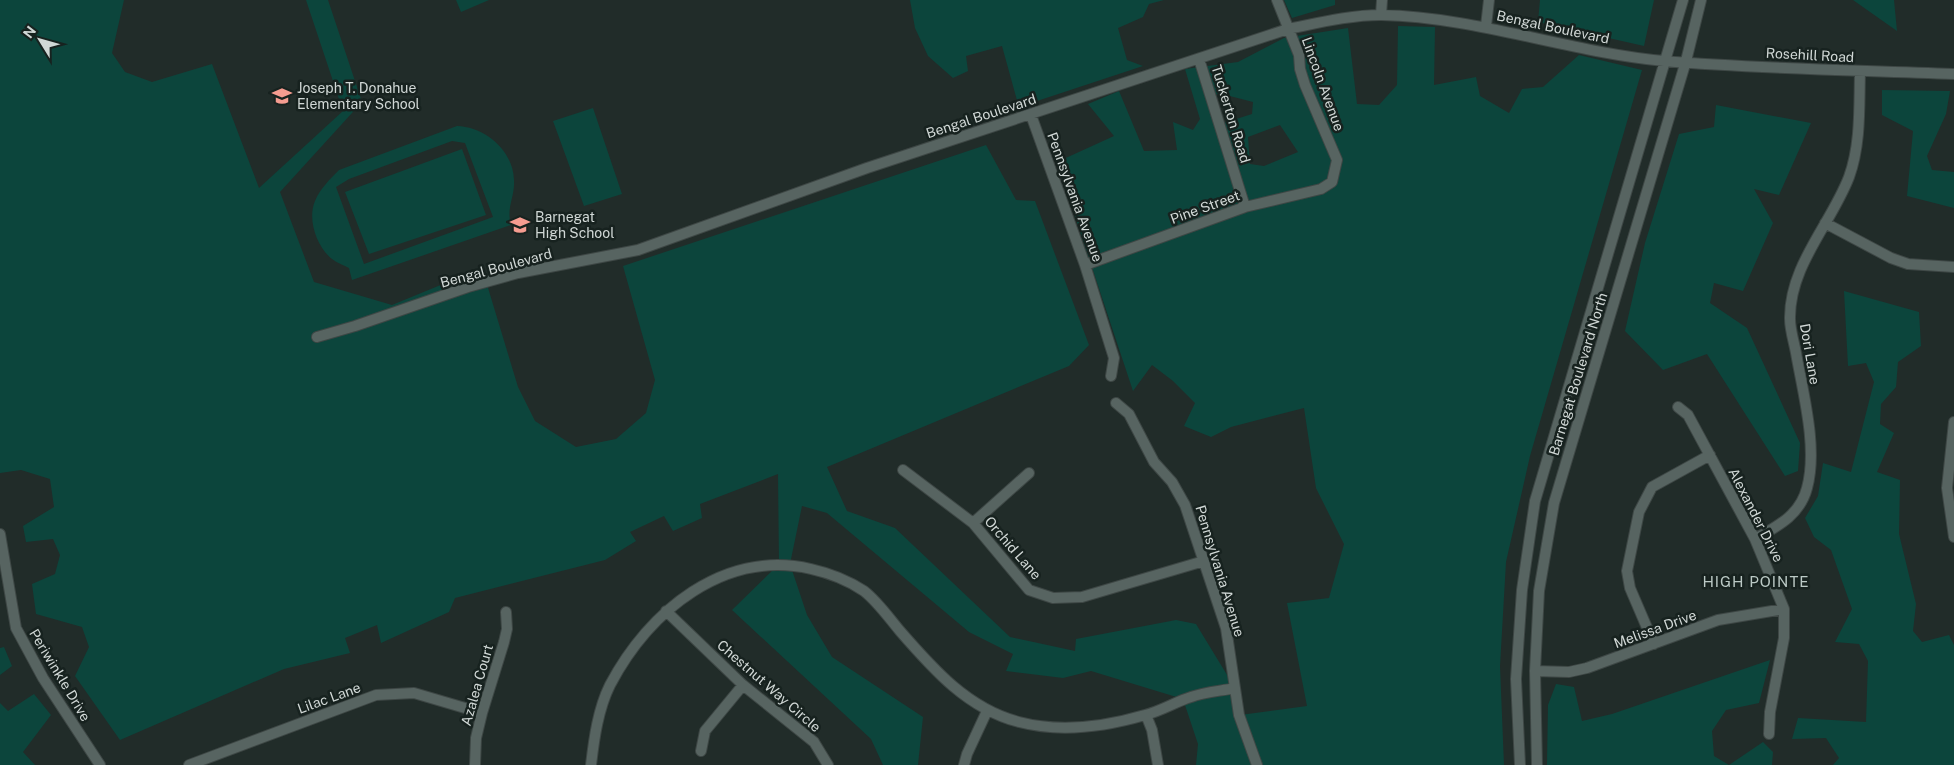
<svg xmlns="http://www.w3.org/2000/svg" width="1954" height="765" font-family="'Public Sans',sans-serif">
<rect width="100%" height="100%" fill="#212c29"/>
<path fill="#0c453c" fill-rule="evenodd" d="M0,0H124L112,53L125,72L152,82L212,64L259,188L343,111L306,0H328L362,102L280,192L314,282L392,305L482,268L518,387L535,421L576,447L616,439L646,413L655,380L623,266L986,145L1016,200L1035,201L1089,345L1069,366L827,467L847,511L895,528L1010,637L1075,651L1076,639L1176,620L1196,624L1235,688L1240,715L1307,706L1287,603L1329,598L1344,544L1316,488L1304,408L1231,427L1211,437L1184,426L1195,403L1173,381L1152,365L1133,391L1057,162L1114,136L1088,104L1119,91L1144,151L1177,150L1173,122L1193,130L1200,119L1185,69L1238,62L1284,38L1348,28L1357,104L1379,105L1397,85L1398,26L1435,27L1434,85L1476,77L1480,96L1509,113L1522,89L1543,87L1579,55L1642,70L1530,456L1506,562L1500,666L1504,765H1196L1198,744L1183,699L1091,671L1063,678L1006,671L1013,654L969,632L827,513L802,506L790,564L807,615L832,657L923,717L918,765H883L871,739L732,610L779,564L778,474L700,504L702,518L673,531L664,516L630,532L636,541L605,560L455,598L449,612L381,643L377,625L345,638L350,653L284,669L120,740L75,676L89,647L82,627L36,614L32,584L55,574L60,555L53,539L26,542L23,526L54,507L50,479L21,470L0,473ZM1222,94L1253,102L1252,114L1214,126L1210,95ZM1280,125L1298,152L1264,166L1250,164L1248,137Z
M456,0H489L461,12Z
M910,0H1164L1149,4L1143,17L1118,28L1127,60L1143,66L1037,101L1018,104L1002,46L966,56L968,71L953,78L928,56L915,28Z
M1284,0H1335V5L1292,18Z
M1540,0H1654L1644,46L1538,22Z
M1853,0H1894L1897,31Z
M1882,90L1950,91L1946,114L1927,156L1932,170L1954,172V208L1907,196L1913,131L1882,115Z
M1716,105L1811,123L1779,195L1754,189L1773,223L1743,291L1714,283L1710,303L1747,328L1800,443L1798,471L1785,476L1707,354L1663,370L1625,331L1645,243L1679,134L1714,127Z
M593,108L622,194L584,206L553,121Z
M457,126C485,127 513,150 514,180C515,198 506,207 511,225L352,280L349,268C344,265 337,263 332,259C317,247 307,220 315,201C320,189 330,179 339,170ZM452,141L465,143L493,217L364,264L336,187L349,179Z
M462,149L486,215L369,254L345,192Z
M1844,291L1919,312L1921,346L1898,362L1896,387L1881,404L1880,424L1894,433L1877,472L1900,480L1899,534L1916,604L1913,631L1922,642L1949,635L1954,645V765H1833L1839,758L1826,738L1792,739L1798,718L1866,722L1868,661L1859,644L1835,642L1852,609L1831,550L1814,537L1805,518L1818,496L1823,463L1851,472L1874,382L1866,363L1848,366Z
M4,647L12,666L0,675V648Z
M1770,660L1759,703L1726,710L1712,731L1714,756L1729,765L1763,742L1773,752L1772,765H1547L1548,705L1556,684L1574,687L1582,721L1612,714Z
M34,694L51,715L23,752L35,765H0V703L8,711Z"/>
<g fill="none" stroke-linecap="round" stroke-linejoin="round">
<defs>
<path id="minor" d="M1381,15L1382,0
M1486,26L1489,0
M1199,59L1245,207
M1031,115L1085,265L1114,358L1111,376
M1825,223L1891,258L1908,264L1954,267
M1085,265L1245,207L1321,189L1332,182L1337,160L1305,85L1300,69L1299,55L1277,0
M317,337L355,326L468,287L518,273L638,250L867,168L1288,29C1318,23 1350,15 1381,15C1477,17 1568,52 1664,61C1760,69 1857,70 1954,74
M1116,403L1129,414L1154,462L1172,482L1185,505L1226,628L1239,715L1257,765
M1678,407L1688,415L1755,539L1784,609V638L1770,712L1769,734
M1954,422L1947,488L1954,537
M903,470L973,523L1029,590L1053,598L1082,597L1204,561
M973,523L1029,473
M0,534L16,628L43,678L100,765
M1755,539C1778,526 1800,515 1807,488C1818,448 1803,393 1796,353C1794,342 1790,330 1790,319C1789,266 1831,224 1849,177C1861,144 1859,107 1860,72
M666,611L743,685L814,742L828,765
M1654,644L1630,588L1627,571L1639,512L1652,487L1710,455
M1535,671L1569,672L1587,668L1718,620L1784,609
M1146,715L1152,730L1158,765
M701,751L705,731L743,685
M189,765L376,695L414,693L482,713
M475,765L476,738L482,713L504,642L507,629L506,612
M591,765C594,739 598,709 610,685C649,611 724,549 811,569C829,573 849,581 864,591C878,602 889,618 900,631C933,669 968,709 1019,722C1061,733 1104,727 1145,715C1161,711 1175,702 1191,697C1205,692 1221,691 1235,688
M964,765L967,754L987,711
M1520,765L1516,679L1522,590L1535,501L1683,0
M1537,765L1535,671L1539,591L1554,503L1686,61L1701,0"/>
</defs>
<use href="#minor" stroke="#3e4745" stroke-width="12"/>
<use href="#minor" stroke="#576461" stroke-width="10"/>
</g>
<defs>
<symbol id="school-bare" viewBox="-9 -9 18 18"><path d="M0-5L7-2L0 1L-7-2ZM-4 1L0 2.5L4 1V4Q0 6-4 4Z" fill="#f59c90" stroke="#17221f" stroke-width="2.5" paint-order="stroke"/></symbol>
</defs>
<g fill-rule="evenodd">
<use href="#school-bare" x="268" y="82" width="28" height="28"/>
<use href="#school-bare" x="506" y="211" width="28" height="28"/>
</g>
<g text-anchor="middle" stroke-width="5" stroke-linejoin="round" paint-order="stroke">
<g font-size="14" fill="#d1d8d6" stroke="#17221f">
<text transform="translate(1553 27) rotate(12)" y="5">Bengal Boulevard</text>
<text transform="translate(1810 55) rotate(3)" y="5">Rosehill Road</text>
<text transform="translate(1323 84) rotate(70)" y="5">Lincoln Avenue</text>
<text transform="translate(1231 114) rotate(73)" y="5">Tuckerton Road</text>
<text transform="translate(981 116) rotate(-18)" y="5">Bengal Boulevard</text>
<text transform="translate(1075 197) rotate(70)" y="5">Pennsylvania Avenue</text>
<text transform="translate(1205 207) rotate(-20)" y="5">Pine Street</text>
<text transform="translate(496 268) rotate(-15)" y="5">Bengal Boulevard</text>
<text transform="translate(1810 354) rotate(80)" y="5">Dori Lane</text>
<text transform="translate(1578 374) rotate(-73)" y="5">Barnegat Boulevard North</text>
<text transform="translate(1756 515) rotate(63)" y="5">Alexander Drive</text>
<text transform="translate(1013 548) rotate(49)" y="5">Orchid Lane</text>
<text transform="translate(1220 571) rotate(73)" y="5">Pennsylvania Avenue</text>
<text transform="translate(1655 629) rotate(-20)" y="5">Melissa Drive</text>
<text transform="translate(60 675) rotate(59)" y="5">Periwinkle Drive</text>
<text transform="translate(477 685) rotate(-74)" y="5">Azalea Court</text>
<text transform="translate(769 686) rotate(41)" y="5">Chestnut Way Circle</text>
<text transform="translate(329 698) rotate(-20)" y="5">Lilac Lane</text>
</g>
<g font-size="14" fill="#d1d8d6" stroke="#17221f" text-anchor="start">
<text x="297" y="93">Joseph T. Donahue<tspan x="297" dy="16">Elementary School</tspan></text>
<text x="535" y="222">Barnegat<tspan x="535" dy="16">High School</tspan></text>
</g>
<g font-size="15" letter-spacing="1" fill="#bbc9c5" stroke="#17221f">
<text x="1756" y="587">HIGH POINTE</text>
</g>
</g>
<g transform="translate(40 40) rotate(307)" stroke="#17221f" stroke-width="4" paint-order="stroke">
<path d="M0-4L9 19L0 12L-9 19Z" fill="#d1d8d6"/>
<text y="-8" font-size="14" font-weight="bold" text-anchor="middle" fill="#d1d8d6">N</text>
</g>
</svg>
